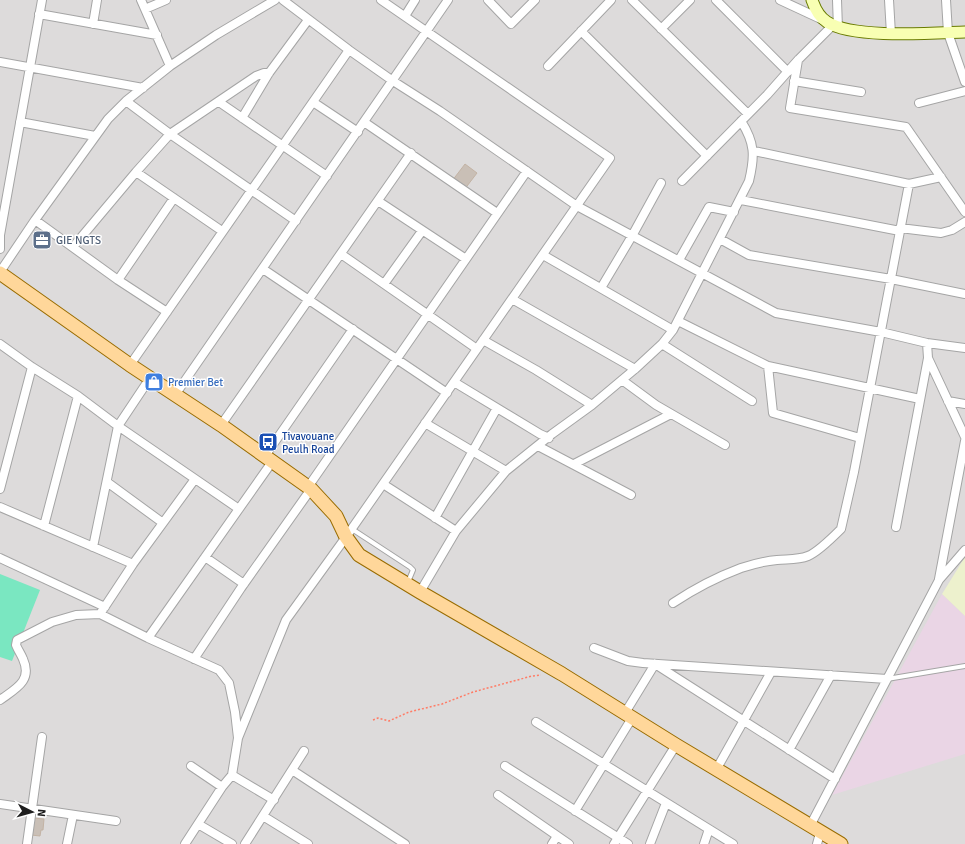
<svg xmlns="http://www.w3.org/2000/svg" width="965" height="844" font-family="Signika,sans-serif">
<rect width="100%" height="100%" fill="#f0ede4"/>
<path fill="#dddbdb" d="M0,0H965V844H0Z"/>
<path fill="#ead5e5" d="M942,594L965,616V754L832,795Z"/>
<path fill="#edf1cd" d="M965,557V616L942,594Z"/>
<path fill="#7ae7c1" d="M0,574L40,590L12,661L0,657Z"/>
<path fill="#c9bfb6" stroke="#c3b3a4" d="M465,164L477,173L464,190L452,181Z
M33,818L44,819L43,830H41L40,836L31,835Z"/>
<g fill="none" stroke-linecap="round" stroke-linejoin="round">
<defs>
<path id="lane" d="M352,529L410,567L413,570L408,582
M887,679L965,666"/>
<path id="street" d="M141,0L170,66
M283,0L349,50L393,81L440,111L577,206L776,313L881,332L927,343L965,348
M488,0L511,24L535,0
M632,0L748,114
M716,0L788,72
M780,0L823,20
M837,0L838,28
M889,0L891,34
M946,0L948,33L965,82
M145,9L166,0
M39,14L157,35
M405,16L415,0
M93,24L97,0
M661,29L690,0
M581,31L707,156
M798,60L790,108L906,127L965,212
M0,62L143,88
M548,66L611,0
M794,81L861,92
M126,101L170,134L296,221
M219,102L327,176
M313,102L358,132
M919,103L965,91
M242,118L269,73L308,20
M20,122L95,136
M364,122L497,213
M754,151L909,184L941,177
M136,172L222,231
M682,181L767,95L798,60L833,25
M741,200L900,231
M378,201L466,259
M35,220L118,280L167,312
M900,228L941,233L952,230L965,222
M720,239L749,255L891,279L965,294
M73,247L136,172L170,134L256,76L264,73H269
M0,249V235L42,0
M341,254L477,349
M543,255L673,330
M679,260L709,207L734,212
M263,269L447,393
M0,272L35,220L108,119L126,101L170,66L216,35L275,0
M118,280L174,198
M384,284L422,231
M601,288L632,236L661,183
M512,299L635,369
M678,321L768,366L920,399
M483,340L536,370L592,405
M927,343L928,358L965,437
M0,344L32,367L78,396L118,426L239,509
M662,344L752,401
M130,365L349,50
M768,366L773,413L860,438
M622,380L656,405L725,445
M454,382L540,434L549,438
M175,395L448,0
M948,401L965,404
M425,423L506,471
M221,425L411,153
M538,446L631,495
M265,456L353,329
M574,464L671,414
M107,482L163,523
M383,484L456,531
M308,487L527,171
M0,489L32,367
M0,507L133,564
M435,518L497,408
M44,526L78,396
M896,527L928,358
M93,547L118,426L150,378
M205,557L244,584
M0,558L105,607
M939,579L965,441
M420,592L456,531L506,471L552,434L592,405L635,369L662,344L673,330L749,181C755,156 755,143 741,121
M673,603C694,589 717,577 741,568C753,564 765,561 777,560C788,559 798,560 808,556C818,552 833,537 841,529L854,472L909,184
M100,614L133,564L195,479
M148,638L272,462
M594,648L628,661L643,663L887,679
M194,659L241,588L311,489
M655,664L835,779
M0,700C15,689 33,681 23,659C21,654 18,650 16,645L17,640L52,622L76,615L100,614L148,638L219,670L229,683L235,712L238,738L232,775L222,787L185,844
M625,713L655,664
M536,722L733,844
M238,738L286,620L346,537L610,158L381,0
M789,750L831,675
M191,766L222,787
M505,766L628,844
M292,770L405,844
M716,770L771,672
M232,775L274,800
M498,795L569,844
M0,804L116,821
M575,811L632,718
M263,816L308,844
M198,824L232,844
M810,826L939,580L965,550
M27,844L42,737
M67,844L73,815
M245,844L304,751
M552,844L557,836
M614,844L676,745
M650,844L666,803
M704,844L709,829
M817,844L820,833"/>
<path id="secondary" d="M812,0C815,9 819,17 827,22C853,39 933,33 965,32"/>
<path id="primary" d="M0,273L130,365L221,425L311,489L336,516L346,537L359,555L420,592L562,674L676,745L841,844"/>
</defs>
<use href="#lane" stroke="#a5a5a5" stroke-width="6"/>
<use href="#street" stroke="#a5a5a5" stroke-width="10"/>
<use href="#secondary" stroke="#697b00" stroke-width="13"/>
<use href="#primary" stroke="#996c00" stroke-width="15"/>
<path stroke="#ff7c66" stroke-width="1.5" stroke-dasharray="2 2" stroke-linecap="butt" d="M373,720L378,718L389,721L409,712L442,704L473,692L532,676L541,675"/>
<use href="#lane" stroke="#fff" stroke-width="4"/>
<use href="#street" stroke="#fff" stroke-width="8"/>
<use href="#secondary" stroke="#f8ffb3" stroke-width="11"/>
<use href="#primary" stroke="#ffd79a" stroke-width="13"/>
</g>
<defs>
<symbol id="office-square" viewBox="-11 -11 22 22"><rect x="-9" y="-9" width="18" height="18" rx="4" fill="#5c6f8a" stroke="#fff"/><path d="M-6-3h4V-5.5h4V-3h4V5H-6ZM-1-4.5V-3h2v-1.5ZM-6 0V1H6V0Z" fill="#fff"/></symbol>
<symbol id="shop-square" viewBox="-11 -11 22 22"><rect x="-9" y="-9" width="18" height="18" rx="4" fill="#3f7fe0" stroke="#fff"/><path d="M-5-2.5h2.3a2.7 3.5 0 0 1 5.4 0H5L5.5 6h-11ZM-1.5-2.5h3a1.5 2.3 0 0 0-3 0Z" fill="#fff"/></symbol>
<symbol id="bus-square" viewBox="-11 -11 22 22"><rect x="-9" y="-9" width="18" height="18" rx="4" fill="#1a4fb4" stroke="#fff"/><path d="M-5-6H5V4H4V6H2V4H-2V6H-4V4H-5ZM-3.5-4V0h7V-4ZM-3.5 1.2v1.5H-2V1.2ZM2 1.2v1.5H3.5V1.2Z" fill="#fff"/></symbol>
</defs>
<g fill-rule="evenodd">
<use href="#office-square" x="31" y="229" width="22" height="22"/>
<use href="#shop-square" x="143" y="371" width="22" height="22"/>
<use href="#bus-square" x="257" y="431" width="22" height="22"/>
</g>
<g text-anchor="middle" stroke-width="3" stroke-linejoin="round" paint-order="stroke">
<g font-size="11" fill="#4e5e75" stroke="#fff" text-anchor="start">
<text x="56" y="244">GIE NGTS</text>
</g>
<g font-size="11" fill="#366cbe" stroke="#fff" text-anchor="start">
<text x="168" y="386">Premier Bet</text>
</g>
<g font-size="11" fill="#164399" stroke="#fff" text-anchor="start">
<text x="282" y="440">Tivavouane<tspan x="282" dy="13">Peulh Road</tspan></text>
</g>
</g>
<g transform="translate(32 812) rotate(96)" stroke="#ffffff" stroke-width="3" paint-order="stroke">
<path d="M0-3L7 15L0 10L-7 15Z" fill="#1e1e1e"/>
<text y="-6" font-size="11" font-weight="bold" text-anchor="middle" fill="#1e1e1e">N</text>
</g>
</svg>
